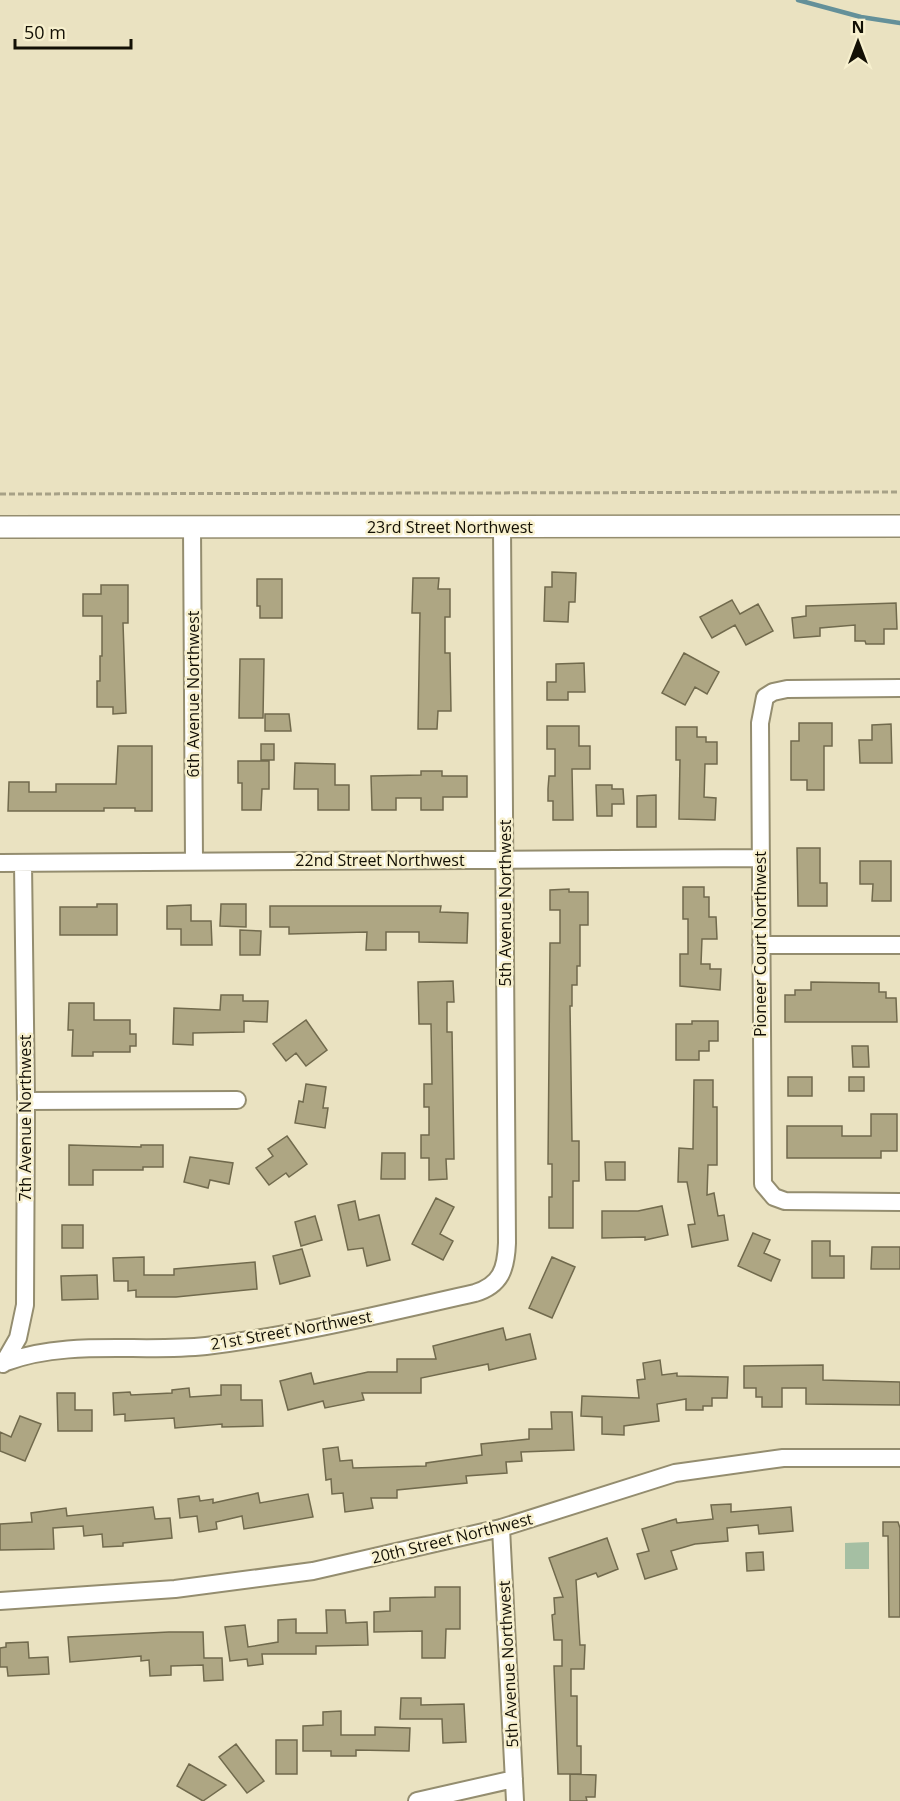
<svg xmlns="http://www.w3.org/2000/svg" width="900" height="1801" font-family="'Open Sans',sans-serif">
<rect width="100%" height="100%" fill="#eae2c1"/>
<path fill="#a5bfa3" d="M869,1542V1569H845V1543Z"/>
<g fill="none" stroke-linecap="round" stroke-linejoin="round">
<path stroke="#649099" stroke-width="4.5" d="M798,0L861,17L900,23"/>
</g>
<path fill="#aea683" stroke="#716a4d" stroke-width="1.5" d="M552,572L576,573L575,602H569L568,622L544,621L545,587H552Z
M413,578H439L438,589H450V617H445V653H450L451,711H438L437,729H418L420,613H412Z
M257,579H282V618H260V606H257Z
M101,585H128V623H123L126,713L113,714V707H97V681H100V656H102V616H83V594H101Z
M732,600L740,614L758,604L773,631L746,645L735,625L712,638L700,617Z
M896,603L897,629H884V644H866L865,641H855V625L820,628V636L794,638L792,618L806,616V606Z
M684,653L719,672L707,694L695,687L685,705L662,693Z
M240,659H264L263,718H239Z
M584,663L585,692H568V700H547V682H556V664Z
M265,714H289L291,731H265Z
M799,723H832V746H824V790H807V780H791V741H799Z
M891,724L892,763H860L859,740H872V725Z
M547,726H579V746H590V769H572L573,820H553V801H548V789L549,776H555V749H547Z
M676,727H697V737H706V742H717V764H705L704,797L716,798L715,820L679,819L680,760H676Z
M261,744H274V760H261Z
M118,746H152V811H135V808H104V811H8L9,782H29V792H56V784H116Z
M238,761H269V789H262L261,810H242V783H238Z
M295,763L335,764V785H349V810H318V789H294Z
M421,771H442V776H467V797H443V810H421V798H396V810H372L371,776L421,775Z
M596,785H612V789H623L624,804H612V816H597Z
M656,795V827H637V796Z
M797,848H820V883H827V906H798Z
M860,861H891V901H872L873,884H860Z
M683,887H704V897H709V917H716L717,939H702L701,964H710V969H721L720,990L680,986V954H688V919H683Z
M569,889V892H588V925H580V966H577V985H572V1006H570L572,1141H579V1181H573V1228H549V1197H552V1164H548L550,943H560V910H550V890Z
M97,904H117V935H60V907H97Z
M221,904H246V927L220,926Z
M191,905V921H211L212,945H181V929H167V906Z
M270,906H441L440,912L468,913L467,943L419,942V932H386V950H366L367,932L289,934V927H270Z
M240,930L261,931L260,955H240Z
M453,981L454,1002H447V1032H452L454,1159H446L447,1179L429,1180V1158H421V1135H429V1107H424V1084H432L431,1024H419L418,982Z
M811,982L879,983V992H886V998H896L897,1022H785V995H795V990H811Z
M221,995H243V1001H268L267,1022L244,1021V1032L193,1033V1045L173,1044L174,1008L220,1010Z
M69,1003H94V1020H130V1034H136V1046H130V1052H93V1056H72L73,1030H68Z
M306,1020L327,1050L306,1066L296,1053L286,1061L273,1044Z
M692,1021H718V1041H709V1051H699V1060H676V1024H692Z
M852,1046H868L869,1067H853Z
M788,1077H812V1096H788Z
M849,1077H864V1091H849Z
M694,1080H713V1107H717V1165H708L707,1195L714,1193L718,1216L724,1215L728,1240L692,1247L688,1225L695,1224L687,1182H678L679,1148L693,1149Z
M306,1084L326,1087L323,1108H328L325,1128L295,1123L299,1101L303,1102Z
M871,1114H897V1151H881V1158H787V1126H842V1136H871Z
M287,1136L307,1164L289,1177L286,1173L269,1185L256,1168L273,1156L268,1149Z
M69,1145L141,1147V1145H163V1167H143V1170H93V1185H69Z
M382,1153H405V1179H381Z
M190,1157L233,1163L229,1184L210,1180L208,1188L184,1182Z
M605,1162H625V1180H606Z
M436,1198L454,1207L440,1234L453,1241L443,1260L412,1244Z
M355,1201L359,1220L379,1215L390,1260L367,1266L363,1248L348,1250L338,1205Z
M662,1206L668,1235L645,1240V1237L602,1238V1211H638Z
M315,1216L322,1240L301,1246L295,1222Z
M62,1225H83V1248H62Z
M753,1233L770,1240L764,1253L780,1260L771,1281L738,1266Z
M812,1241H830V1256H844V1278H812Z
M872,1247H900V1269H871Z
M302,1249L310,1276L280,1284L273,1256Z
M144,1257V1275H174V1269L255,1262L257,1289L176,1297H136V1290L128,1291V1281H114L113,1258Z
M552,1257L575,1267L552,1318L529,1308Z
M97,1275L98,1299L62,1300L61,1276Z
M503,1328L506,1340L530,1334L536,1359L489,1370L488,1364L421,1378V1393H362L364,1400L325,1408L323,1401L288,1410L280,1381L311,1373L314,1384L368,1372H397V1359H436L433,1346Z
M660,1360L662,1375L677,1373V1376L728,1377L727,1398H712V1406H703V1410H686V1399L657,1404L659,1421L624,1426V1435L602,1434V1417L581,1416L582,1396L639,1398L637,1380L645,1379L643,1363Z
M823,1365V1380L900,1382V1405L806,1404V1388H782V1407H762V1397H756V1388H744V1366Z
M221,1385H241V1400H262L263,1426L222,1427V1424L175,1428L174,1418L125,1421V1414L114,1415L113,1393L130,1392L131,1395L172,1393V1390L189,1388L190,1397L221,1395Z
M57,1393H75V1410H92V1431H58Z
M551,1412H572L574,1450L521,1452L522,1461L506,1462L507,1473L466,1476L467,1483L397,1490V1498H371L373,1508L345,1512L343,1493L332,1494L331,1479L326,1480L323,1449L338,1447L340,1461L352,1460L353,1468L426,1466V1463L482,1455L481,1444L529,1439V1429H552Z
M20,1416L41,1424L25,1461L0,1451V1432L11,1437Z
M258,1493L260,1503L308,1494L313,1517L244,1529L242,1516L216,1522L217,1529L199,1532L197,1516L180,1518L178,1499L199,1496L200,1501L213,1499V1503Z
M731,1504V1512L791,1507L793,1531L759,1534L758,1525L727,1528L728,1541L695,1544L671,1551L677,1569L645,1579L637,1554L649,1551L642,1529L676,1519L677,1523L713,1519L711,1505Z
M153,1507L155,1519L170,1518L172,1538L123,1543V1546L103,1547L102,1534L84,1536L83,1526L53,1528L54,1549L0,1550V1524L32,1522L31,1513L66,1508L67,1516Z
M883,1522H898L900,1528V1617H889L888,1536H883Z
M607,1538L618,1569L598,1577L596,1573L576,1580L580,1645H585L584,1669H571V1696H577V1746H581V1774H558L554,1666H562V1640H554L552,1615L555,1614L554,1598L563,1597L549,1558Z
M763,1552L764,1570L747,1571L746,1553Z
M435,1587H460V1629H446L445,1658H422V1631L374,1632V1612L390,1611V1598L435,1597Z
M326,1610H345L346,1623L367,1622L368,1645L316,1646V1654H262L263,1664L248,1666L247,1659L230,1661L225,1627L245,1625L248,1647L278,1642V1620L296,1619V1633H327Z
M169,1632H203L204,1658H222L223,1680L204,1681L203,1665L171,1666V1675L150,1676L149,1660L141,1661V1656L70,1662L68,1637Z
M28,1642L29,1658L48,1657L49,1674L8,1676L7,1667H0V1648L6,1647V1643Z
M401,1698H421V1705L464,1704L466,1742L443,1743L442,1719H400Z
M341,1711V1735H375V1727L410,1728L409,1751L356,1750V1756H331V1751H303V1726L323,1725V1712Z
M276,1740H297V1774H276Z
M236,1744L264,1781L247,1793L219,1757Z
M189,1764L226,1785L203,1801L177,1786Z
M570,1774L596,1775L595,1797H586L587,1801H570Z"/>
<g fill="none" stroke-linecap="round" stroke-linejoin="round">
<defs>
<path id="minor" d="M192,527L194,861
M900,688L787,689L773,692L765,697L760,723L763,1184L774,1197L785,1201L900,1202
M0,863L759,858
M761,945H900
M26,1101L237,1100
M6,1362C68,1339 140,1353 206,1346C297,1335 386,1313 475,1293C501,1285 506,1269 507,1243L502,527
M3,1364L18,1338L25,1305L26,1101L23,863
M501,1528L515,1801
M0,1601L175,1589L313,1571L501,1528L675,1473L783,1458H900
M417,1801L514,1779"/>
<path id="tertiary" d="M0,527L900,526"/>
</defs>
<use href="#minor" stroke="#948d6f" stroke-width="20"/>
<use href="#tertiary" stroke="#948d6f" stroke-width="24"/>
<path stroke="#a7a187" stroke-width="3" stroke-dasharray="6 3" stroke-linecap="butt" d="M0,494L900,492"/>
<use href="#minor" stroke="#fff" stroke-width="16"/>
<use href="#tertiary" stroke="#fff" stroke-width="21"/>
</g>
<g text-anchor="middle" stroke-width="5" stroke-linejoin="round" paint-order="stroke">
<g font-size="16" fill="#131005" stroke="#f7f0ce">
<text x="450" y="533">23rd Street Northwest</text>
<text transform="translate(193 694) rotate(-90)" y="6">6th Avenue Northwest</text>
<text x="380" y="866">22nd Street Northwest</text>
<text transform="translate(505 903) rotate(-90)" y="6">5th Avenue Northwest</text>
<text transform="translate(760 944) rotate(-90)" y="6">Pioneer Court Northwest</text>
<text transform="translate(25 1118) rotate(-90)" y="6">7th Avenue Northwest</text>
<text transform="translate(291 1330) rotate(-10)" y="6">21st Street Northwest</text>
<text transform="translate(452 1538) rotate(-14)" y="6">20th Street Northwest</text>
<text transform="translate(508 1664) rotate(-93)" y="6">5th Avenue Northwest</text>
</g>
</g>
<g transform="translate(858 42)" stroke="#f7f0ce" stroke-width="4.5" paint-order="stroke">
<path d="M0-4.5L10 22L0 15L-10 22Z" fill="#131005"/>
<text y="-9" font-size="16" font-weight="bold" text-anchor="middle" fill="#131005">N</text>
</g>
<path d="M15 39v9h116v-9" fill="none" stroke="#131005" stroke-width="3"/>
<text x="24" y="39" font-size="18" fill="#131005" stroke="#f7f0ce" stroke-width="4.5" paint-order="stroke">50 m</text>
</svg>
